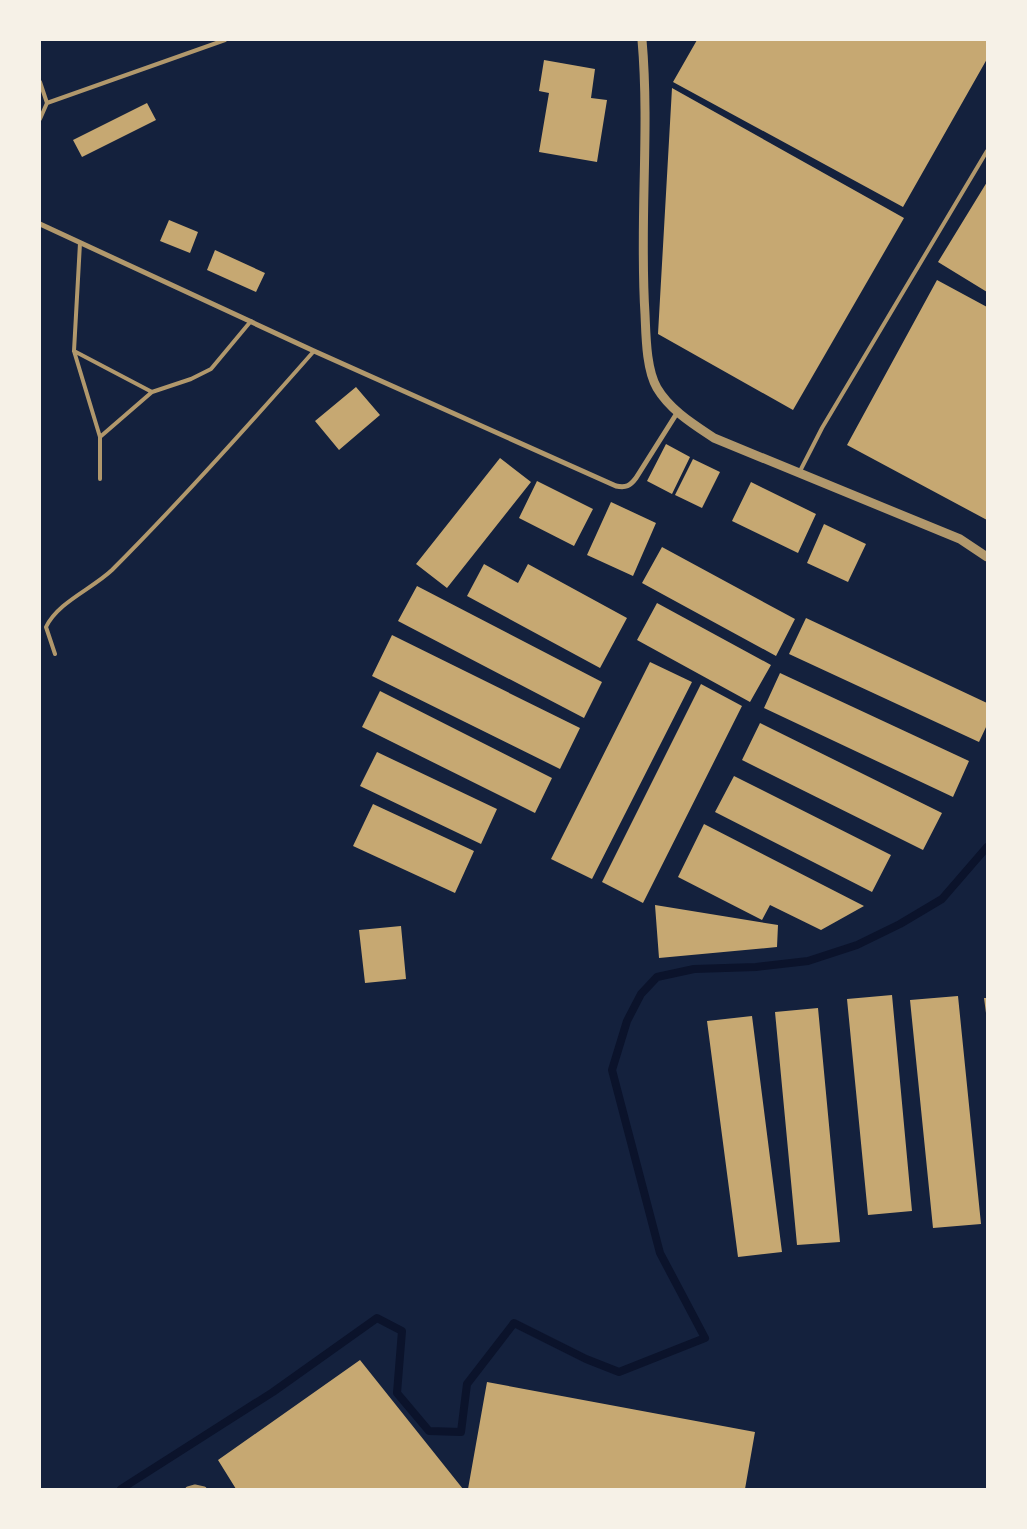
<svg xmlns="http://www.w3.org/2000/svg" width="1027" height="1529" font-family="Merriweather,serif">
<rect width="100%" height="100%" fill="#14213d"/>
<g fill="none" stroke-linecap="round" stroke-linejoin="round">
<path stroke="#0b132b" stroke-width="8" d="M121,1489L273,1392L377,1318L402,1331L397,1393L429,1431L461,1432L467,1384L514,1323L586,1359L619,1372L705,1338L660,1253L612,1070L627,1021L641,994L657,977L694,969L756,967L808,961L857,945L900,924L942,899L987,847"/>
</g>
<path fill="#c6a872" d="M697,40H987V59L903,207L673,82Z
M544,60L595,69L591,98L607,100L597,162L539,152L549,93L539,91Z
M672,88L904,218L793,410L658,334Z
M147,103L156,120L82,157L73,140Z
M987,182V292L938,262Z
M169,220L198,232L190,253L160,241Z
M215,250L265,273L256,292L207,270Z
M937,280L987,307V520L847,445Z
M356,387L380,415L339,450L315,421Z
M666,444L690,457L672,494L647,481Z
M500,458L531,482L447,588L416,564Z
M693,459L720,472L702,508L675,495Z
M537,481L593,509L574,546L519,518Z
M751,482L816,514L798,553L732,521Z
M611,502L656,523L633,576L587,555Z
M824,524L866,544L848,582L807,563Z
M662,547L795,619L776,656L642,583Z
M484,564L518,583L528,564L627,618L600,668L467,596Z
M417,586L602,682L584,718L398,621Z
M657,603L771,665L750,702L637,640Z
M806,618L987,703V725L979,742L789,654Z
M392,635L580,728L560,769L372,676Z
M650,662L692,682L592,879L551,859Z
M780,673L969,761L953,797L764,708Z
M701,684L742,706L643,903L602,882Z
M380,691L552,778L535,813L362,727Z
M760,723L942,813L923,850L742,760Z
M377,752L497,809L481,844L360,786Z
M734,776L891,855L872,892L715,812Z
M373,804L474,851L455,893L353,846Z
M704,824L864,906L821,930L770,905L762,920L678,877Z
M655,905L778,925L777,947L659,958Z
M401,926L406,979L365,983L359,930Z
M892,995L912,1211L868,1215L847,999Z
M958,996L981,1224L933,1228L910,1000Z
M984,998H987V1013H986Z
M818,1008L840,1242L797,1245L775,1012Z
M752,1016L782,1252L738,1257L707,1021Z
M360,1360L463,1489H236L218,1460Z
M487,1382L755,1432L745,1489H468Z"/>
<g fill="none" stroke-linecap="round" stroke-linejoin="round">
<path stroke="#b1986c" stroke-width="4" d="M40,82L47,103
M40,119L47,103L225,40
M80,243L74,351L100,437
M74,351L152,392
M799,473L822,428L987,151
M100,479V437L152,392L191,379L211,369L251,321
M55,654L46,627C58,602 92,589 112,570C182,500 248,426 314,351"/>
<path stroke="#b1986c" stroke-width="5" d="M40,224L314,351L616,486C626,488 630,486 636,478L677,413
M188,1489L195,1487L204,1489"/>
<path stroke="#b1986c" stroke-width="9" d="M642,40C650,131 639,222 645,314C646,335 646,369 657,388C670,410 693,424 714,438L960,539L987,557"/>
</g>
<rect width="1027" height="1529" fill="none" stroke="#f6f1e7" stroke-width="82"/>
</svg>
